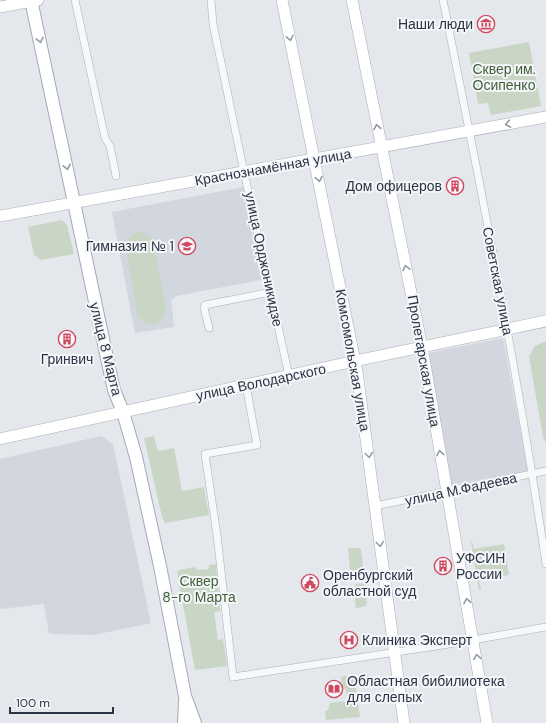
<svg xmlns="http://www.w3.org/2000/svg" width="546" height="723" font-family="'DM Sans',sans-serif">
<rect width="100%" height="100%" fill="#e4e7ec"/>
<path fill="#d2d6de" d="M243,187L262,280L176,296L171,301L174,327L135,333L112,212Z
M503,338L528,471L451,485L428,353Z
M101,436L113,444L151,623L94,635L49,634L44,604L0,609V459Z"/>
<path fill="#c9d6c5" d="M529,42L541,106L491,115L488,103L478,104L469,53Z
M62,220L67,225L74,254L41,260L34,255L28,227Z
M137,232C145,232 149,234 153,241L166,307C164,326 146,331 137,313L127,254C125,244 127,237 137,232Z
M546,341V443L543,437L529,356L535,346Z
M154,436L158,451L174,448L182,491L204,487L209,515L165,523L162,517L144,438Z
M471,542H472L474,549L504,544L509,575L479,580L481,590H479Z
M348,548H359L361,550L364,574L355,575L350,570Z
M214,564L216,565L220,611L214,612L218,640L223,639L227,666L195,670L177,572L179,570L195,567L197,570L209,569V565Z
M365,583L367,603L366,606L356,608L354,589L356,584Z
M354,674L360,717L326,720L325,711L328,710L330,703L347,701L346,689L342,688L341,677Z"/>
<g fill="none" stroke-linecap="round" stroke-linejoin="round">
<defs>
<path id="street" d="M75,0L105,138L110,146L116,176
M211,0L213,24L244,172L289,376
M443,0C481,187 518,375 546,564
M209,328L204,308L205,305L271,292
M246,385L257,445L205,454L217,535L233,677L462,642L546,627
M375,506L546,471"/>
<path id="secondary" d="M282,0L357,372L404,723
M352,0L422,347L487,723
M0,7L38,0
M0,216L546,117
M0,439L355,361L546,321"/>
<path id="primary" d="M31,0L110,372L114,390L123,412L136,457L160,566L185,696L195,723
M184,723L185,701"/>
</defs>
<use href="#street" stroke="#a9aeb7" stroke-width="8"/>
<use href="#secondary" stroke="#a9aeb7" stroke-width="12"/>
<use href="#primary" stroke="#a3abb8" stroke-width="14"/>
<use href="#street" stroke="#f7f8fa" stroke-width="7"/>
<use href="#secondary" stroke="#fff" stroke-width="11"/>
<use href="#primary" stroke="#fff" stroke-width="12"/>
</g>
<defs><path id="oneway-chevron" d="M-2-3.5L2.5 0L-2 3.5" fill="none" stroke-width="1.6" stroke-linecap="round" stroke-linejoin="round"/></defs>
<g stroke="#959aa2">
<use href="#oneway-chevron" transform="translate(290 38) rotate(78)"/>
<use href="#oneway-chevron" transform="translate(40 40) rotate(78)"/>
<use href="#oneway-chevron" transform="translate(508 124) rotate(170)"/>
<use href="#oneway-chevron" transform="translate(377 127) rotate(-101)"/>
<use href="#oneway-chevron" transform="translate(67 167) rotate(78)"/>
<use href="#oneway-chevron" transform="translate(319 179) rotate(79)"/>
<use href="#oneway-chevron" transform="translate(406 268) rotate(-102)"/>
<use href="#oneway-chevron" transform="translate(440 453) rotate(-100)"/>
<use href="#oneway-chevron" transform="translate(369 455) rotate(82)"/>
<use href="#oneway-chevron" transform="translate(380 544) rotate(83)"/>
<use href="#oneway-chevron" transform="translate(467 601) rotate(-100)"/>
<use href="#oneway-chevron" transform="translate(477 657) rotate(-99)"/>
</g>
<defs>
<symbol id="museum-ring" viewBox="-11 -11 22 22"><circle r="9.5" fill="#f4f6f9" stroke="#d0495e" stroke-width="1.5"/><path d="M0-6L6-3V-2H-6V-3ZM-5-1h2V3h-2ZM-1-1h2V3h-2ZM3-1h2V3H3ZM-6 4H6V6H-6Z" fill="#d0495e"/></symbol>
<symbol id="building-ring" viewBox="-11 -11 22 22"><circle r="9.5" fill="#f4f6f9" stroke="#d0495e" stroke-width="1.5"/><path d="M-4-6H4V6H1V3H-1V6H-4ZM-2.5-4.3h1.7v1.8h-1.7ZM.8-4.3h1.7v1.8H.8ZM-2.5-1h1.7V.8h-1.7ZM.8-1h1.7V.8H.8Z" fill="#d0495e"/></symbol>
<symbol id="school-ring" viewBox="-11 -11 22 22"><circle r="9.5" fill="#f4f6f9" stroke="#d0495e" stroke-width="1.5"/><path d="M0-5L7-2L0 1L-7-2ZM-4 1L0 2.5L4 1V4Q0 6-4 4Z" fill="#d0495e"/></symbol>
<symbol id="civic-ring" viewBox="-11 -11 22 22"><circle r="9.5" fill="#f4f6f9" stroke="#d0495e" stroke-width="1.5"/><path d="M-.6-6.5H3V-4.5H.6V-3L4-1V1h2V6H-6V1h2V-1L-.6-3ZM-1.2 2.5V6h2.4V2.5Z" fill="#d0495e"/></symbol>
<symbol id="hospital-ring" viewBox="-11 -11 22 22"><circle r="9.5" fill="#f4f6f9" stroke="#d0495e" stroke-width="1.5"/><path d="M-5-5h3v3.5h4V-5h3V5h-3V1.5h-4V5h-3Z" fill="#d0495e"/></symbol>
<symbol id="library-ring" viewBox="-11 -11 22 22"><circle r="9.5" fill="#f4f6f9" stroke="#d0495e" stroke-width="1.5"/><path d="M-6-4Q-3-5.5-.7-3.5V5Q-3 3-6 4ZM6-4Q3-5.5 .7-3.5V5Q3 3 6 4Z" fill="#d0495e"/></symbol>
</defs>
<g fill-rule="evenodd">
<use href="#museum-ring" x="476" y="14" width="20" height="20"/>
<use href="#building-ring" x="445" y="176" width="20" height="20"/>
<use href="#school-ring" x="177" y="236" width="20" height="20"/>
<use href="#building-ring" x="57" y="329" width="20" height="20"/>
<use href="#building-ring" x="433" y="556" width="20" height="20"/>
<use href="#civic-ring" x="300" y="573" width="20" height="20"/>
<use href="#hospital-ring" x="339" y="630" width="20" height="20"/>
<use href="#library-ring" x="324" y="679" width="20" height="20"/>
</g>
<g text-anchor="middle" stroke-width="4" stroke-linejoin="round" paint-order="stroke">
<g font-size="14" fill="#2b3445" stroke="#f4f6f9" text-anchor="start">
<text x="473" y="29" text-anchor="end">Наши люди</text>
<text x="442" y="191" text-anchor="end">Дом офицеров</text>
<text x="174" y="251" text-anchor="end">Гимназия № 1</text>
<text x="67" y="364" text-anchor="middle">Гринвич</text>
<text x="456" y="563">УФСИН<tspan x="456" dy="16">России</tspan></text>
<text x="323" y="580">Оренбургский<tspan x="323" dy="16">областной суд</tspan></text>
<text x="362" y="645">Клиника Эксперт</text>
<text x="347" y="686">Областная бибилиотека<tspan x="347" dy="16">для слепых</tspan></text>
</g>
<g font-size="14" fill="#406038" stroke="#f4f6f9">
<text x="504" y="74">Сквер им.<tspan x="504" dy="16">Осипенко</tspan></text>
<text x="199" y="586">Сквер<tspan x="199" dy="16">8-го Марта</tspan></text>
</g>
<g font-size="14" fill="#2b3445" stroke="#f4f6f9">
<text transform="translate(273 167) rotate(-10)" y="5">Краснознамённая улица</text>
<text transform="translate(264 259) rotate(78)" y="5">улица Орджоникидзе</text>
<text transform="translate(498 281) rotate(79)" y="5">Советская улица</text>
<text transform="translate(106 349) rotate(76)" y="5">улица 8 Марта</text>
<text transform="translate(353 360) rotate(80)" y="5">Комсомольская улица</text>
<text transform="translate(424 361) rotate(80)" y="5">Пролетарская улица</text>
<text transform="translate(261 382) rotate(-12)" y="5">улица Володарского</text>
<text transform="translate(461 489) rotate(-12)" y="5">улица М.Фадеева</text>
</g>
</g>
<path d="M10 707v6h103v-6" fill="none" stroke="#2b3445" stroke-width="2"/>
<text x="16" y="707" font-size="12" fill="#2b3445" stroke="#f4f6f9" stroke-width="3" paint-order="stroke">100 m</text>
</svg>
